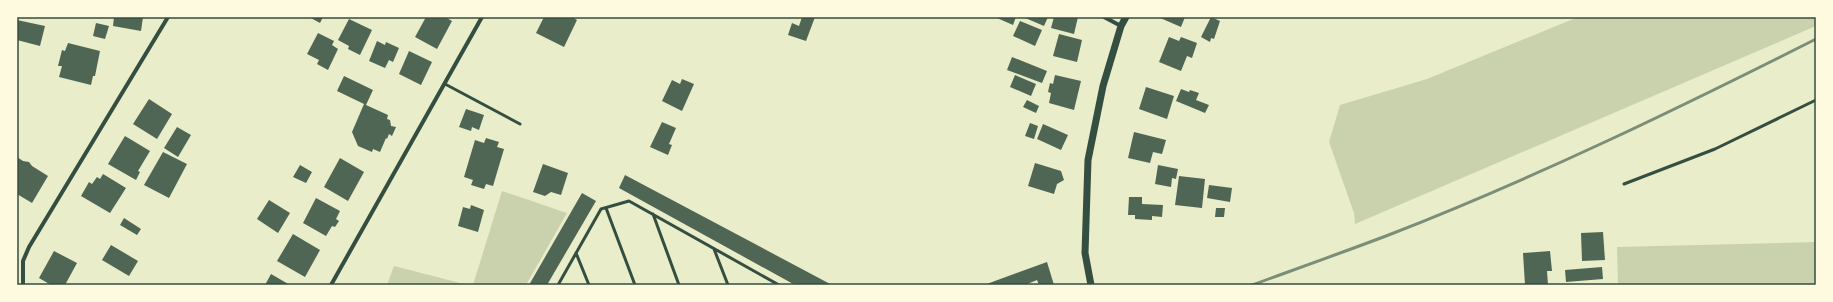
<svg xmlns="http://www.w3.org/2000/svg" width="1833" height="302" font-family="'Sofia Sans Condensed',sans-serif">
<rect width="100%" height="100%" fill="#e9edc9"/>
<path fill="#cad2ad" d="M1578,17H1744V18L1748,17H1816V26L1355,224L1354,213L1329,142L1340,105L1427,79Z
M502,191L567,213L526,285H473Z
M1816,242V285H1618L1617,247Z
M394,266L468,285H387Z"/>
<path fill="#4f6655" d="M114,17H143L141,31L113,26Z
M309,17H323L320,23Z
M426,17H445L452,21L437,49L415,37Z
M544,17H572L577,20L564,47L536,33Z
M802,17H815L806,41L788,35L792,23L799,26Z
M998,17H1016L1013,25L997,18Z
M1023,17H1048L1044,26Z
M1054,17H1078L1074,34L1051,28Z
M1158,17H1185L1181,27Z
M1211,17L1220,21L1214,39L1211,38L1210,42L1201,37Z
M349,19L372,30L360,55L348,49L349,46L338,40Z
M17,20L45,26L40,46L17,40Z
M1020,21L1042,30L1035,46L1013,36Z
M96,23L109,26L105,39L93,36Z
M318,33L334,41L332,45L338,49L328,70L317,64L319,60L307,54Z
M1059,34L1082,40L1077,62L1053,56Z
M1169,37L1179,41L1181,37L1197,43L1192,58L1187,56L1181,71L1159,62Z
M377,41L385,45L386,42L399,48L393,62L389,60L385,68L369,61Z
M68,43L100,51L95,76H93L91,85L59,77L62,66H58L62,50L65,51Z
M409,51L432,62L421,85L399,74Z
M1012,57L1047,71L1042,83L1007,70Z
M1015,75L1036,84L1031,96L1010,87Z
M1055,75L1081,81L1074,110L1049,103L1051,93L1048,92L1050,83L1053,84Z
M344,76L373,90L366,105L388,115L387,119L390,120L391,126L396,127L392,136L389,134L387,139L386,138L380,152L373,149L372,152L358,146L352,132L364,104L337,91Z
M682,79L694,84L682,111L662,101L672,80L680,84Z
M1146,87L1174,96L1167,119L1139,109Z
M1181,89L1189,92L1190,90L1199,93L1196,100L1209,105L1205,113L1176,101Z
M149,99L172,114L157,139L133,124Z
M1027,100L1039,106L1036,113L1023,107Z
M466,109L484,115L479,130L472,127L471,131L459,127Z
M662,122L676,128L669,144L672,145L668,155L650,147Z
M1030,123L1038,126L1034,139L1025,136Z
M1043,124L1068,135L1061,150L1037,139Z
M177,127L191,135L178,157L164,148Z
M1134,132L1166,140L1162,154L1153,152L1150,163L1128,158Z
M125,136L150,151L138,171L140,172L136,180L108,164Z
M486,138L499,142L497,147L504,149L493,186L486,184L484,189L471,185L473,180L464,177L475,140L484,143Z
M163,152L187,164L169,198L144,185Z
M17,157L23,161L29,162L32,166L48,176L32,203L17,194Z
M340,158L364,172L348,201L324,187Z
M1035,163L1061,171L1064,180L1057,184L1054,194L1028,186Z
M543,164L568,173L561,195L551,192L545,196L533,192Z
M300,165L312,172L306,183L293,177Z
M1158,165L1178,169L1176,179L1172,178L1171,187L1155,184Z
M103,174L126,188L110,213L81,196L89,182L92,184L97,177L100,179Z
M625,175L832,285H795L619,188Z
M1179,176L1205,179L1202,208L1175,205Z
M1209,185L1232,188L1230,202L1207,198Z
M582,193L596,201L547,285H529Z
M1129,197H1142V204L1163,205L1162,217L1152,216V220L1135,219V215H1128Z
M316,198L340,211L336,219L339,221L335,227L332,226L326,236L303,223Z
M269,200L290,213L278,233L257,219Z
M471,205L484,210L478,232L458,226L463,207L470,209Z
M1216,208H1225L1224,217H1215Z
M124,218L141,229L137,235L120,225Z
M1603,232L1605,260L1582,261L1581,233Z
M293,234L320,250L305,277L277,261Z
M111,245L138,261L129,276L102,260Z
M54,251L77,263L65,285H51L39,278Z
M1550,251L1552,271H1547L1548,285H1525L1523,253Z
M1047,262L1054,285H1039L1037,280L1025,285H984Z
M1602,267L1603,279L1566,282L1565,270Z
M271,274L290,285H265Z"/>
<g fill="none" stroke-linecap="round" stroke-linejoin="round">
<path stroke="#344e41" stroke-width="3" d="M445,84L520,124
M1624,184L1715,149L1816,100
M606,208L635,285
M653,214L679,285
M714,249L728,285
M576,253L589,285
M558,285L601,209L629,201L779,285"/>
<path stroke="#344e41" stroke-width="4" d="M1104,17L1121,26
M23,285V261L29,247L168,17
M331,285L482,17"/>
<path stroke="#344e41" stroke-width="7" d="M1091,285L1085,253L1088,160L1103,86L1121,26L1126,17"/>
<path stroke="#7c8e77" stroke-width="3" d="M1252,285C1296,269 1341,253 1386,236C1533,179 1675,110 1816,39"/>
</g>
<rect width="1833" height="302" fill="none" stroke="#fefae0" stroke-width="36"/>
<rect x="18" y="18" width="1797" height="266" fill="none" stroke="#344e41" stroke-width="1.5"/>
</svg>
